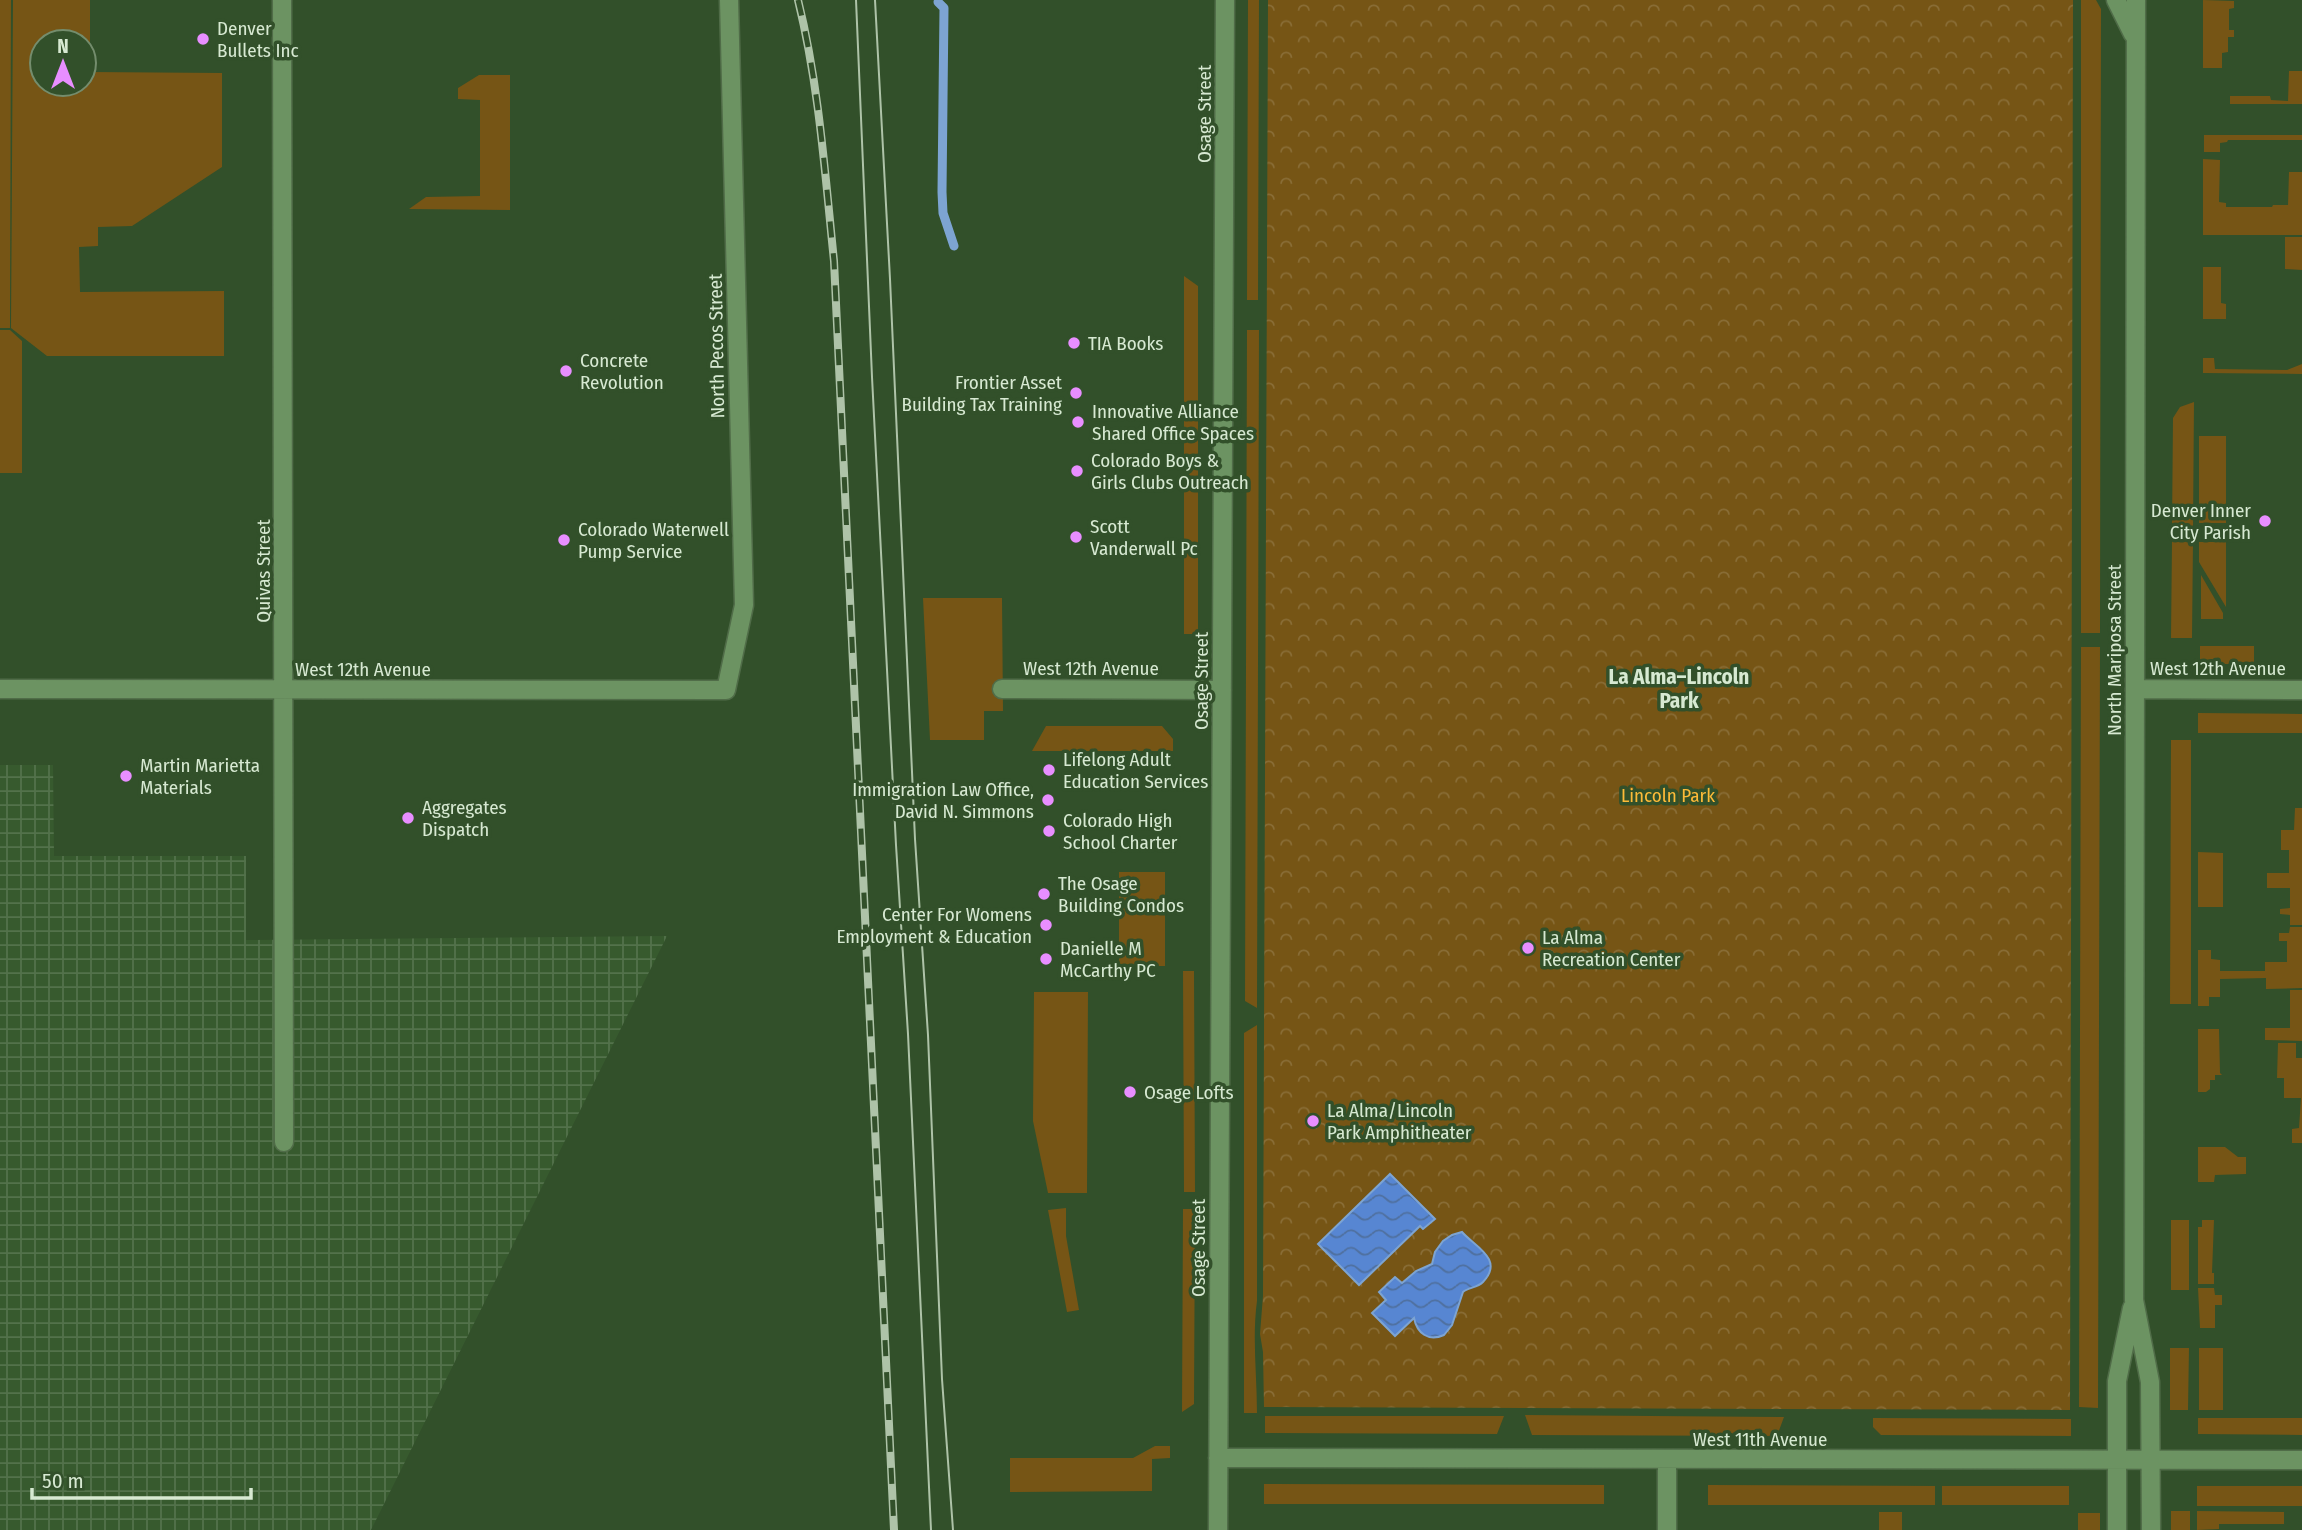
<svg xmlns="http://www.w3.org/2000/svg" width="2302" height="1530" font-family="'Fira Sans Condensed',sans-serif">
<defs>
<pattern id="industrial-grid" width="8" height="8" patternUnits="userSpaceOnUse" patternTransform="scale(1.75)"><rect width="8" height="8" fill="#375a2e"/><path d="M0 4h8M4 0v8" fill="none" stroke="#53724b"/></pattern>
<pattern id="park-crowns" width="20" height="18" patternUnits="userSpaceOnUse" patternTransform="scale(1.75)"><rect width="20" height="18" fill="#765515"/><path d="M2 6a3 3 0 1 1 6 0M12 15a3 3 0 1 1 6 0" fill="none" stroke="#896d36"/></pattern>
<pattern id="water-waves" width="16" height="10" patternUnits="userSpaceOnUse" patternTransform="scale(1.75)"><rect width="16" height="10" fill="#5786d2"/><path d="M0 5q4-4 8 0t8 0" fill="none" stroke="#4f709f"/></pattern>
</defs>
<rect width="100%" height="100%" fill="#32502a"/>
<path fill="url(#industrial-grid)" d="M0,765H53L54,856H246V940L667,936L371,1530H0Z"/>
<path fill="#765515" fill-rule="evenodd" d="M0,0H11L10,328H0Z
M13,0H90V72L222,73V167L132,226L98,227V246L79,247L80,292L224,291V356H47L11,328ZM42,42H84V84H42Z
M1248,0H1259L1258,300H1247Z
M2081,0H2096L2101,9L2100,633H2081Z
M2203,0L2234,1V8L2229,9V30H2234V37H2228V52L2222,53V68H2203Z
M2289,71H2302V104H2230V96H2270L2271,100L2288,101Z
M479,75H510V210L409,209L426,197L480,196V100L458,99V88Z
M2204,135H2302V140H2228L2227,142L2220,143V152H2204Z
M2203,159L2220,160L2219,202L2226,203V207H2272L2273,205H2288L2289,172H2302V235H2203Z
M2285,237H2302V307V270L2285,269Z
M2203,267H2221V303L2226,304V319H2203Z
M1184,276L1198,286V634H1184Z
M0,330H10L22,341V473H0Z
M1247,330H1259L1257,1008L1245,1001Z
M2203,358H2214L2215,369L2287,370L2302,364V374L2203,373Z
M2194,402L2193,529H2172L2173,418L2180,407Z
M2199,436H2226V523H2199Z
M2172,541H2193L2192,638H2171Z
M2199,542H2226V607L2199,562Z
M2201,575L2223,613V619H2201Z
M923,598H1002L1003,711H984V740H930Z
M2200,646H2254V664H2200Z
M2081,647H2100L2098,1408L2079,1407Z
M2198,713L2302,714V733H2198Z
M1046,726H1162L1173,739V751H1032Z
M2171,740H2191V1004H2170Z
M2295,808H2302V925H2290V915L2280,914V909L2290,908V888H2267V873H2289V850H2281V830H2294Z
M2198,852L2223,853V907H2198Z
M1119,872H1165V966H1119Z
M2290,927H2302V988L2266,989V978L2220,979V997H2209V1006H2198V950H2211V959L2220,960V971H2265V962H2287V941H2279V933H2289Z
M1183,971H1194L1195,1192H1184Z
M2290,990H2302V1041L2265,1040V1028H2290Z
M1034,992H1088L1087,1193H1048L1033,1121Z
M1257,1025V1301C1252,1338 1257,1375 1257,1413H1244V1033Z
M2198,1029H2219L2220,1073L2222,1075H2215V1080H2210V1089L2206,1092H2198Z
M2278,1043H2296V1058H2302V1143H2292V1129L2299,1128L2301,1098H2284V1078H2277Z
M2198,1147H2225L2238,1157H2246V1174L2215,1175L2214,1182H2198Z
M1066,1208V1236L1079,1310L1067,1312L1048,1210Z
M1183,1209H1195L1194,1404L1182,1412Z
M2171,1220H2189V1290H2171Z
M2202,1220H2214L2212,1273H2214V1284H2198V1227H2202Z
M2198,1288H2214L2215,1295H2222V1305H2215V1328H2200Z
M2170,1348H2189L2188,1410H2170Z
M2199,1348H2223V1410H2199Z
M1525,1415L1784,1417L1777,1436L1532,1435Z
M1265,1416H1504L1497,1434L1265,1433Z
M1873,1418L2071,1419V1436L1881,1435L1873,1427Z
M2198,1418H2302V1435L2198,1434Z
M1155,1446H1170V1458L1152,1459V1491L1010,1492V1458H1133Z
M1264,1484L1604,1485V1504H1264Z
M1708,1485L1935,1486V1505H1708Z
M1942,1486H2069V1505H1942Z
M2197,1486H2302V1506H2197Z
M2171,1511H2190V1530H2171Z
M2197,1511L2284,1512V1524H2219V1529L2197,1530Z
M1879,1512H1902V1530H1879Z
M2078,1513H2100V1530H2078Z"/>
<path fill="url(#park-crowns)" d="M1268,0H2073L2070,1410L1264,1407L1263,1352L1260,1334L1263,1296Z"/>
<path fill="url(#water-waves)" stroke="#7da4d2" stroke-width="2" d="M1390,1174L1435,1219L1423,1229L1420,1226L1359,1285L1318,1244Z
M1462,1232C1474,1246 1505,1259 1483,1282C1477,1288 1469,1287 1463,1292L1452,1325L1444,1335C1428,1342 1417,1333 1414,1318L1395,1336L1372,1313L1386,1300L1379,1292L1395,1277L1402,1283L1416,1271L1432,1264L1435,1252L1443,1241L1452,1235Z"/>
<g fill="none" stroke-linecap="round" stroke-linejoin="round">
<path stroke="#7da4d2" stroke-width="9" d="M938,2L944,8L942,192L943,213L954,246"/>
<defs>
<path id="minor" d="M282,0L284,1142
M2116,0L2133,34
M2136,0L2134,1300L2150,1382L2151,1530
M0,689L726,690L744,605L729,0
M1002,689L1222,690
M2135,689L2302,690
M1218,1458L2302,1460
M1218,1530L1225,0
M1667,1530V1459
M2117,1530V1381L2132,1308"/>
</defs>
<use href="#minor" stroke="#506c48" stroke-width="21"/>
<use href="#minor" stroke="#6c9362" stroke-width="18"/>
<path stroke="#aec3a8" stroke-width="2" d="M856,0L872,377L896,845L908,1034L931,1530
M875,0L890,279L915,839L928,1035L942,1379L953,1530"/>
<defs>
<path id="rail" d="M798,0C819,85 825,174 834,261L894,1530"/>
</defs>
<use href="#rail" stroke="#aec3a8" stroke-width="8"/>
<use href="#rail" stroke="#32502a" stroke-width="5" stroke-dasharray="16" stroke-linecap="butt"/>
</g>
<g fill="#e88eff" stroke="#32502a" stroke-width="2.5">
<circle cx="203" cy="39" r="7"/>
<circle cx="1074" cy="343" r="7"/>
<circle cx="566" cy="371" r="7"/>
<circle cx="1076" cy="393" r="7"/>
<circle cx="1078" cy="422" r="7"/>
<circle cx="1077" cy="471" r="7"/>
<circle cx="2265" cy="521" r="7"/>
<circle cx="1076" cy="537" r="7"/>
<circle cx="564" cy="540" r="7"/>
<circle cx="1049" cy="770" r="7"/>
<circle cx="126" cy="776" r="7"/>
<circle cx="1048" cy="800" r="7"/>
<circle cx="408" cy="818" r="7"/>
<circle cx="1049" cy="831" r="7"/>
<circle cx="1044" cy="894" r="7"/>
<circle cx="1046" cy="925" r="7"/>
<circle cx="1528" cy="948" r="7"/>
<circle cx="1046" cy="959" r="7"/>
<circle cx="1130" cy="1092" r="7"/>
<circle cx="1313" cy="1121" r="7"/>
</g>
<g text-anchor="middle" stroke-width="7" stroke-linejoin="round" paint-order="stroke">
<g font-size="19" fill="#d7e9d2" stroke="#32502a" text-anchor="start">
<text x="217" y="35">Denver<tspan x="217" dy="22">Bullets Inc</tspan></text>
<text x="1088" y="350">TIA Books</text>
<text x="580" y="367">Concrete<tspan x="580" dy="22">Revolution</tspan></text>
<text x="1062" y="389" text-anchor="end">Frontier Asset<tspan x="1062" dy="22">Building Tax Training</tspan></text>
<text x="1092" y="418">Innovative Alliance<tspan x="1092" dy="22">Shared Office Spaces</tspan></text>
<text x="1091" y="467">Colorado Boys &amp;<tspan x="1091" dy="22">Girls Clubs Outreach</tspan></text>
<text x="2251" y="517" text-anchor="end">Denver Inner<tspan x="2251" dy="22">City Parish</tspan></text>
<text x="1090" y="533">Scott<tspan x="1090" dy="22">Vanderwall Pc</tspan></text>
<text x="578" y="536">Colorado Waterwell<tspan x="578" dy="22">Pump Service</tspan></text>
<text x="1063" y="766">Lifelong Adult<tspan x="1063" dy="22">Education Services</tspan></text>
<text x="140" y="772">Martin Marietta<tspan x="140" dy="22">Materials</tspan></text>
<text x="1034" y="796" text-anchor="end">Immigration Law Office,<tspan x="1034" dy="22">David N. Simmons</tspan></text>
<text x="422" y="814">Aggregates<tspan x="422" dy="22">Dispatch</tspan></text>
<text x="1063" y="827">Colorado High<tspan x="1063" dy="22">School Charter</tspan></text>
<text x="1058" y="890">The Osage<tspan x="1058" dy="22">Building Condos</tspan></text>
<text x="1032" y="921" text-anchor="end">Center For Womens<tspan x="1032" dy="22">Employment &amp; Education</tspan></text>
<text x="1542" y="944">La Alma<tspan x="1542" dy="22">Recreation Center</tspan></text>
<text x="1060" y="955">Danielle M<tspan x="1060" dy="22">McCarthy PC</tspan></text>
<text x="1144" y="1099">Osage Lofts</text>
<text x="1327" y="1117">La Alma/Lincoln<tspan x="1327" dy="22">Park Amphitheater</tspan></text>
</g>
<g font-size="19" fill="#d7e9d2" stroke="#32502a">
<text transform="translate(1204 114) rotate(-90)" y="7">Osage Street</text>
<text transform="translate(716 346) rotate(-91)" y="7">North Pecos Street</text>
<text transform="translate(263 571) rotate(-90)" y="7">Quivas Street</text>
<text transform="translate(2114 650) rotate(-90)" y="7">North Mariposa Street</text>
<text x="1091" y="675">West 12th Avenue</text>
<text x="2218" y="675">West 12th Avenue</text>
<text x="363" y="676">West 12th Avenue</text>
<text transform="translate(1201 681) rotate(-90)" y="7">Osage Street</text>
<text transform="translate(1198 1248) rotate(-90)" y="7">Osage Street</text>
<text x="1760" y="1446">West 11th Avenue</text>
</g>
<g font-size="19" fill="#fdba38" stroke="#32502a">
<text x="1668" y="802">Lincoln Park</text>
</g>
<g font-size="21" font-weight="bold" fill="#d7e9d2" stroke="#32502a">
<text x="1679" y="684">La Alma–Lincoln<tspan x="1679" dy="24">Park</tspan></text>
</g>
</g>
<g transform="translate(63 63)"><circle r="33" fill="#32502a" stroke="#748d6d" stroke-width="2"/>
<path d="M0-5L12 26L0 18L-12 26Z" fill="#e88eff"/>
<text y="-10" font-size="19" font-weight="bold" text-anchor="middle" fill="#d7e9d2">N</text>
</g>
<path d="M32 1488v10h219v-10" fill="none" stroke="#d7e9d2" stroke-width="3.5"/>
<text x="42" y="1488" font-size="21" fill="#d7e9d2" stroke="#32502a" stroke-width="5" paint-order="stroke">50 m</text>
</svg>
